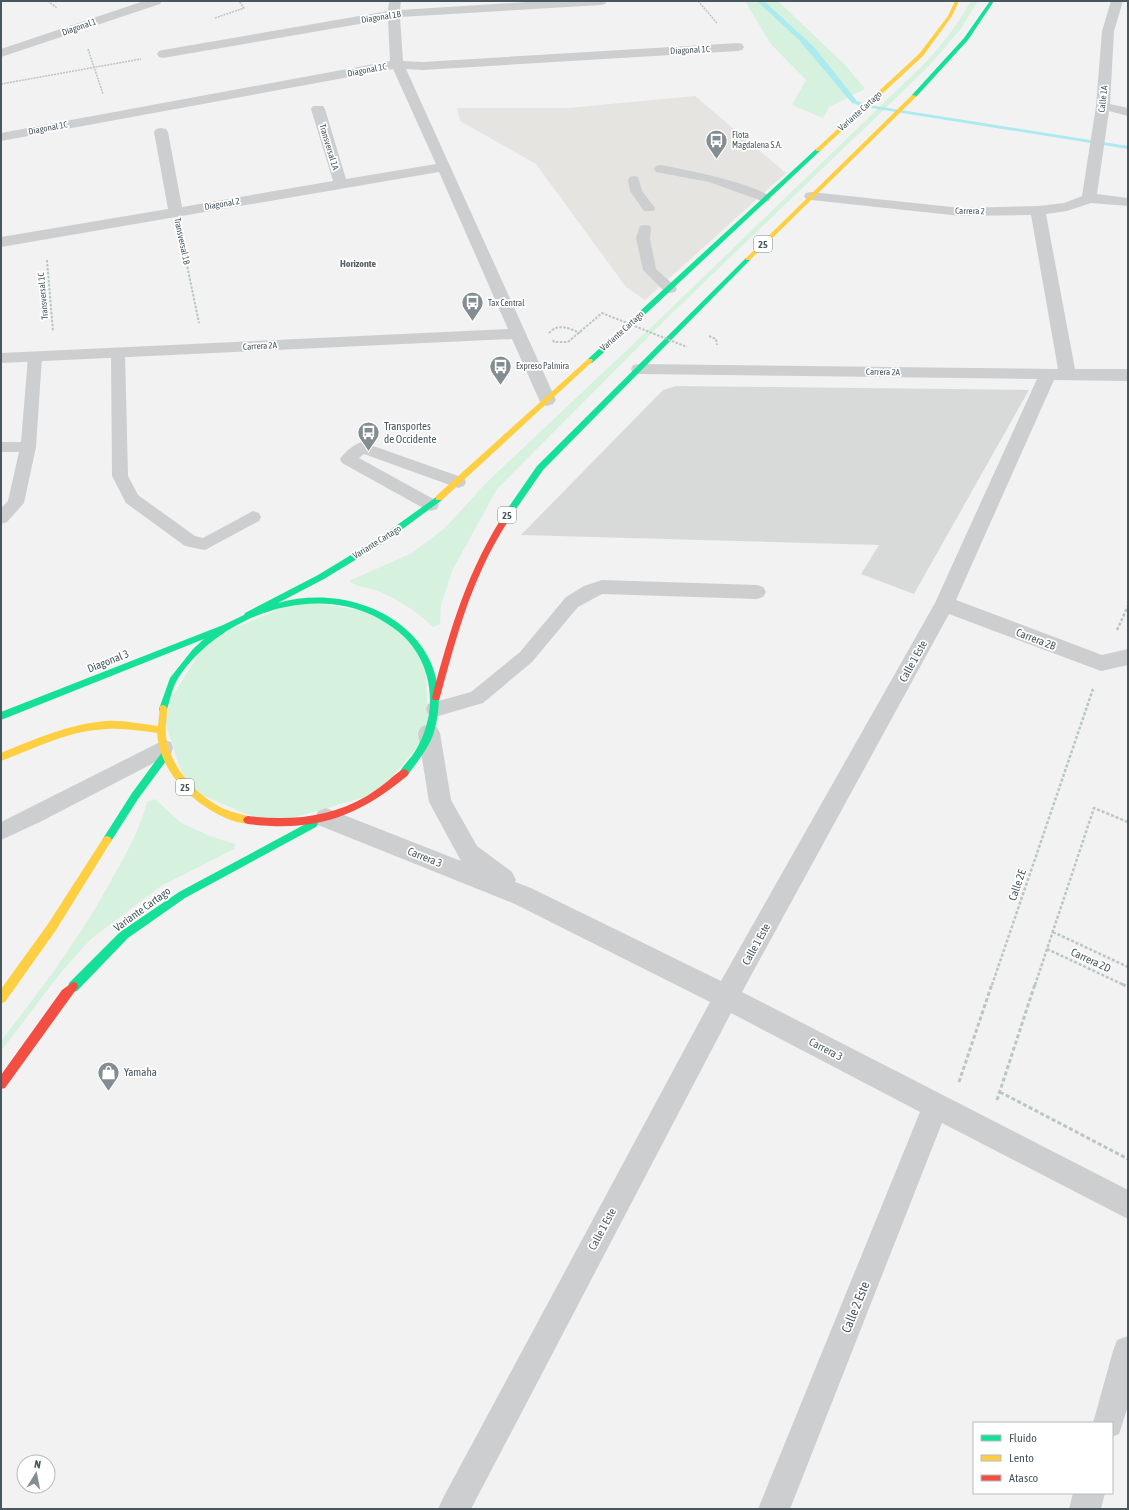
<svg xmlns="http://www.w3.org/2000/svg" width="1129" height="1510" font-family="'Asap Condensed',sans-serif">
<rect width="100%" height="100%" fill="#f2f2f2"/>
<path fill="#e6e4e1" d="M695,96L786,173L645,300L626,287L536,164L460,121L457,108H568Z"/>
<path fill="#d6f1de" d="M745,1H778L845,65L865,89L829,107L823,118L792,105L806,80L770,43Z
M971,1H978L960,30L926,69L667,318L497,489L452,571L441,605L440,624L433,627C417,611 399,600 378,591C368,588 357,587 349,581L412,553L445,528L486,483L663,316L921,67C943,44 955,28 971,1Z
M299,601L374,612L425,655L429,733L379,793L271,824L187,789L162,713L208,639Z
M155,799L181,823L212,837L236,844L234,849L161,886L91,939L62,971L1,1051V1041C42,988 81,937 113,877C127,853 140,829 147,802Z"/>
<path fill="#abeaef" d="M757,1H764L814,47L857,101L869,105L1128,146V149L865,107L852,103L799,40Z"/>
<path fill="#d8dada" d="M676,386L775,387L1029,390L914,594L861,574L879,545L521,535L663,390Z"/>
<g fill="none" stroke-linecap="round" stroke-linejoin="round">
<path stroke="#bac6c1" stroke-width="1.5" stroke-dasharray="2 1" stroke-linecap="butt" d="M48,1L57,8
M698,1L717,23
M215,18L244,8L239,1
M88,49L103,94
M1,84L141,59
M181,236L184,252"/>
<path stroke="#bac6c1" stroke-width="2" stroke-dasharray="2.5 1.5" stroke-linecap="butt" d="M184,251L199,323
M47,260L53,331
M549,333C558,323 569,328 580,333
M709,336L716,339L717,345
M553,340L554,342H568"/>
<path stroke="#bac6c1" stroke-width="2.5" stroke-dasharray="3 2" stroke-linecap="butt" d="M1117,630L1128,606
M1053,932L1128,967
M1047,949L1124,985
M992,985L1093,689
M1035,985L1094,808L1128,822"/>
<path stroke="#bac6c1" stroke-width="3" stroke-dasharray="4 2.5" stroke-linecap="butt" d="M1122,984L1128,987
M959,1082L992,984
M1000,1092L1128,1159
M997,1100L1035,984"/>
<path fill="#ccced0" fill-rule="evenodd" d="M660,165C679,168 762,185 771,198L769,201L765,202L709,182L656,172L654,169L656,166Z
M634,176L638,177L642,191L655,208L654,211H644L630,191L628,180L630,177Z
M645,225L650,226L651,229L650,238L656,269L675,286L677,289L675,292L670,293L665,292L643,270L636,238L640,226Z
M118,348L123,350L125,353L128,476L138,495L195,536L203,538L253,511L259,513L261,517L259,521L205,550L185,546L126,503L112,476L111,353L113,350Z
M35,352L40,354L42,357L36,447L24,503L7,522L1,524V508L8,501L19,452H1V442H21L28,357L30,354Z
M362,442L464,478L466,482L464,486L458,488L364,454L359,458L437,501L439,505L437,509L431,511L425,509L342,463L340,459C345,452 354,444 362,442Z
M602,580L757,585L763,587L766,592L763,597L757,599L602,594L578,607L532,662L483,703L435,717L428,714L426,709L428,704L471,692L520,652L566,597L584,586Z
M164,740L171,742L173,748L171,754L40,822L1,840V822Z"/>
<path fill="#ccced0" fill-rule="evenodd" d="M144,1H162L160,4L1,57V49Z
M389,1H401L400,10L543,1H607L605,4L601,5L400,17L403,61L423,62L738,43L742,44L744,47L742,50L738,51L423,70L406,69L556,400L553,404L547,406L541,404L512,339L1,363V353L508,329L439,172L1,247V237L168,209L154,132L156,129L161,128L166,129L168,132L182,207L333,181L311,109L313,106H323L325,109L346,179L436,164L393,69L1,141V133L390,61L388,19L163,58L159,57L157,54L159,51L163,50L388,11Z
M1111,1H1123L1114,31L1110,104L1128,108V116L1109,111L1097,194L1128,198V206L1091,203L1067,211L1046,214L1075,369H1128V381L1054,380L956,600L1102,655L1128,649V665L1101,671L949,614L742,992L1128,1190V1219L942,1123L790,1509H758L920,1112L731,1013L471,1509H438L443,1498L710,1002L515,904L318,825L315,818L318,811L326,808L461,861L429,802L418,733L421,727L429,724L437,727L440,733L451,800L477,846L512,872L516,880L515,882L531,888L721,981L935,603L1037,379L639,374L633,373L631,369L633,365L639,364L1058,369L1031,215L961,216L811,200L806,199L804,196L806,193L811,192L961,208L1038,206L1064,203L1082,196L1096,106L1102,31Z
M1128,1336V1406L1119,1434L1112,1437V1423H1093L1113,1351L1117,1340Z
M1073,1493H1105L1101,1509H1069Z"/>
<path fill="#16e098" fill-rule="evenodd" d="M990,1H994L968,40L916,97H912V95L964,38Z
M816,149L821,150L621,337L592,363H588V359Z
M746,258L751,259L543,470L514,512H508V508L537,466Z
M439,495L442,496V500L385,542L324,579L278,603C361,579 462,636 434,732C429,748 417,762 407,776L404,777L401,776L399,773C402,767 408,761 412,756C421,743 426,730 429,714C432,693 428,671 417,653C407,636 391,625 374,616C307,583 215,619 177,680C172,689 170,700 167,709L166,712H160L159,709L170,678L193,649L204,639L1,720V712L223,625L244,615L245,613L318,575L379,538Z
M166,750L169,751L170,754L169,757L138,799L110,843L107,844L104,843L102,840L104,837L132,793L163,751Z
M313,820L316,821L318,824L316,827L185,898L128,938L77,991L73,992L69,991L68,987L69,983L120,932L179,892Z"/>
<path fill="#ffcf43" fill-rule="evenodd" d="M955,1H959L952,16L923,56L820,151H816V149L919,54L948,16Z
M912,95L917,96L750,260H746V258Z
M588,359H592L593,361L442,500H436V496Z
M163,705L166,706L167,709C167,718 165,728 166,737C171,768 195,794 222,808C231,812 242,814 251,817L253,820L251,823C245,825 234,821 228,819C193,804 160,773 157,733C141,731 124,728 108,729C69,730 36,748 1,761V753C35,739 69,724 106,721C123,720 140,724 158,726L160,706Z
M107,836L110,837L112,840L110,843L56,930L5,1002L1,1003V989L48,924L104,837Z"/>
<path fill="#f24e42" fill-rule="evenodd" d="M511,507L515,510C503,529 491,548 482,569C463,610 452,653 440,697L439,700H433L432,697C451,627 467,570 508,508Z
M404,769L407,770L409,773L407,776C356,818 314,832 248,824L245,823L243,820L245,817L248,816C289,821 330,818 367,796C373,792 379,788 384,784C391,779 397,772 404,769Z
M73,982L77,983L78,987L70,998L5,1088L1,1089V1075L62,990Z"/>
<path stroke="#bac6c1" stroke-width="2" stroke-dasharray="2.5 1.5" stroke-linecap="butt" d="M568,342L602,313L687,347"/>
</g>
<defs>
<symbol id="bus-pin" viewBox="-11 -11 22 30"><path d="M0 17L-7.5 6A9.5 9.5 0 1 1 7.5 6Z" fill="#848d92" stroke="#fff"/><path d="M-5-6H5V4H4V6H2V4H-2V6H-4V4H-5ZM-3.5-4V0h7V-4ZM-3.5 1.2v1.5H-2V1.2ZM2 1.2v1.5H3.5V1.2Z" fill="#fff"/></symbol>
<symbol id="shop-pin" viewBox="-11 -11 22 30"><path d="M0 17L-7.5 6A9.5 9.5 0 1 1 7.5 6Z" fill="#848d92" stroke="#fff"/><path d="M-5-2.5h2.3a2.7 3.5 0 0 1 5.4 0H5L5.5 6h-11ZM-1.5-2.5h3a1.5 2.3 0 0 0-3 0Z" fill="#fff"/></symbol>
</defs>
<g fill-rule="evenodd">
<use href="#bus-pin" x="704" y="128" width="25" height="34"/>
<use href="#bus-pin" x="460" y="290" width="25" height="34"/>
<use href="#bus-pin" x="488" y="354" width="25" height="34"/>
<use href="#bus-pin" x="356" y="420" width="25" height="34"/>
<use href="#shop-pin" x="96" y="1060" width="25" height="34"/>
</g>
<g text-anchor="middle" stroke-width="3.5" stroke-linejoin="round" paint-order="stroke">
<g font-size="9" fill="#48575f" stroke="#fff">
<text transform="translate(381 17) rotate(-9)" y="3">Diagonal 1B</text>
<text transform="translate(79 27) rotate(-19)" y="3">Diagonal 1</text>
<text transform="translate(690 50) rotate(-3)" y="3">Diagonal 1C</text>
<text transform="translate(367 70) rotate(-11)" y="3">Diagonal 1C</text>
<text transform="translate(1103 99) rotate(-84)" y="3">Calle 1A</text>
<text transform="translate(860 111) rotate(-42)" y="3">Variante Cartago</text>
<text transform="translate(48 128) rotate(-11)" y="3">Diagonal 1C</text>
<text transform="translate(329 147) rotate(73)" y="3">Transversal 1A</text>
<text transform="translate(222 204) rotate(-10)" y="3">Diagonal 2</text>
<text transform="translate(970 211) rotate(1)" y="3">Carrera 2</text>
<text transform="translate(182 241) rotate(78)" y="3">Transversal 1B</text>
<text transform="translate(43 296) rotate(-95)" y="3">Transversal 1C</text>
<text transform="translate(622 331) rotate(-42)" y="3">Variante Cartago</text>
<text transform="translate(260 346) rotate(-3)" y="3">Carrera 2A</text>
<text transform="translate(883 372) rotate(1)" y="3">Carrera 2A</text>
<text transform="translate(377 542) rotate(-32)" y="3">Variante Cartago</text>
</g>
<g font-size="9" fill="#48575f" stroke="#fff" text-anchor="start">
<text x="732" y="138">Flota<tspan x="732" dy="10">Magdalena S.A.</tspan></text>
<text x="488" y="306">Tax Central</text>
<text x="516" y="369">Expreso Palmira</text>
</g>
<g fill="#fff" stroke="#7f898f" stroke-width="1">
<rect x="754" y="236" width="18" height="16" rx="3"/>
<rect x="498" y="507" width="18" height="16" rx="3"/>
<rect x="176" y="779" width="18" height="16" rx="3"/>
</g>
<g font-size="10" font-weight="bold" fill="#48575f">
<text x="763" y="248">25</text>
<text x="507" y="519">25</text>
<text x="185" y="791">25</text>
</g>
<g font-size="10" font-weight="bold" fill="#5d6266" stroke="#fff">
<text x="358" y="267">Horizonte</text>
</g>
<g font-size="11" fill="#48575f" stroke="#fff" text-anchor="start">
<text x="384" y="430">Transportes<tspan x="384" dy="13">de Occidente</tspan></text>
<text x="124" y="1076">Yamaha</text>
</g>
<g font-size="11" fill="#48575f" stroke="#fff">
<text transform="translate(1036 639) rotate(21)" y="4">Carrera 2B</text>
<text transform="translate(108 661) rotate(-22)" y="4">Diagonal 3</text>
<text transform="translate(913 661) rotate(-61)" y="4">Calle 1 Este</text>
<text transform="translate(425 857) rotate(22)" y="4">Carrera 3</text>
<text transform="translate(1017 885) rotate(-71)" y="4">Calle 2E</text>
<text transform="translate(142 909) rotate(-36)" y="4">Variante Cartago</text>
<text transform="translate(756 944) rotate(-61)" y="4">Calle 1 Este</text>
<text transform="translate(1091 960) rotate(25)" y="4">Carrera 2D</text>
<text transform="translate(826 1049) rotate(27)" y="4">Carrera 3</text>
<text transform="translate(602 1229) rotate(-62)" y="4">Calle 1 Este</text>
</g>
<g font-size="13" fill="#48575f" stroke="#fff">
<text transform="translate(855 1307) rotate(-68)" y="5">Calle 2 Este</text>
</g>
</g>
<rect width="1129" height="1510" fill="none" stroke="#48575f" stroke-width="4"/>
<rect x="973" y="1422" width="140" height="72" fill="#ffffff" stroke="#b6bcbf"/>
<rect x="981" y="1435" width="20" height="6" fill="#16e098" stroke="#b6bcbf"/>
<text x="1009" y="1442" font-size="12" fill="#48575f">Fluido</text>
<rect x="981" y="1455" width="20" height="6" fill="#ffcf43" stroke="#b6bcbf"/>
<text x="1009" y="1462" font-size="12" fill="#48575f">Lento</text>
<rect x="981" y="1475" width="20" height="6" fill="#f24e42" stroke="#b6bcbf"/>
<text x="1009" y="1482" font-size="12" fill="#48575f">Atasco</text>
<g transform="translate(36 1474) rotate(10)"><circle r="19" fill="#ffffff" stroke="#b6bcbf"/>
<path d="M0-3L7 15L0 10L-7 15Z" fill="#848d92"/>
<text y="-6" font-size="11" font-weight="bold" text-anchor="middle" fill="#48575f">N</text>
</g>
</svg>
